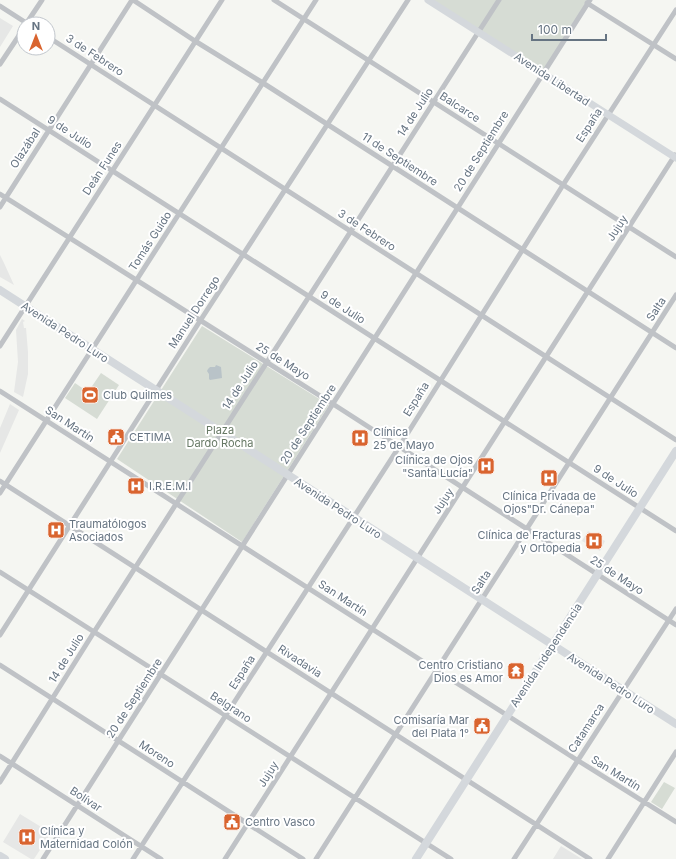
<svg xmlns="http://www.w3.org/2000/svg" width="676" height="859" font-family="Inter,sans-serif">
<rect width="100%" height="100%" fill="#f5f6f2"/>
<path fill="#e6e7e6" d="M0,18L13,26L0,47Z
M0,255L4,263L14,285L0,277Z
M22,319L25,321L23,322L24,328H26L28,352V374L23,397L14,392L18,362L16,330Z
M10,404L19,410L0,453V428Z
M588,531L605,541L600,551L582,541Z
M20,814L51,833L34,859H31L3,842Z
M561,846L582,859H553Z"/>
<path fill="#d6dcd4" d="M428,0H590L543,73Z
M202,326L329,405L242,542L117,459Z
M101,373L119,385L97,419L65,398L75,383L88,392Z
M664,782L675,788L662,809L651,802Z"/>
<path fill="#b9c3c8" d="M216,365L221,367L222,378L210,380L209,379V374L207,371L208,369L210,367H215Z"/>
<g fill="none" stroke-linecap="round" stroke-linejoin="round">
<path stroke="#bfc2c6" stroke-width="5" d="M133,0L195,41L263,83L676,348
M274,0L676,257
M587,3L676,59
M0,6L28,24
M26,24L42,0
M48,37L676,440
M0,64L24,28
M0,99L676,531
M0,194L333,404L676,625
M0,207L132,0
M0,346L222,0
M0,391L577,760L676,822
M0,481L590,859
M0,493C105,328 211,164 316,0
M0,572L451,859
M0,635L200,321L408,0
M0,665L303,859
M0,756L161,859
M0,782L94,632L499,0
M43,859L590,0
M133,859L399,447L563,185L676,10
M225,859L675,155
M316,859L676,295
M514,859L676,609
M608,859L676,752"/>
<path stroke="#d4d8dc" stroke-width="7" d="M428,0L676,158"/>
<path stroke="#d4d8dc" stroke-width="8" d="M0,290L676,724
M0,856L5,859
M416,859L676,451"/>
</g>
<defs>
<symbol id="stadium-square" viewBox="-11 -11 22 22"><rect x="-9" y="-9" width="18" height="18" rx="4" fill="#d9642f" stroke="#fff"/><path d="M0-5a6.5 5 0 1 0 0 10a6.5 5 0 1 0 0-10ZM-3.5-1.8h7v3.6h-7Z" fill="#fff"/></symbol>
<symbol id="civic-square" viewBox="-11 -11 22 22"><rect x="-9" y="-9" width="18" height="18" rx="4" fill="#d9642f" stroke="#fff"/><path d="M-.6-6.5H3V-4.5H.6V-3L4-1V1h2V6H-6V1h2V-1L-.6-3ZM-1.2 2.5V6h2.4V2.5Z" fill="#fff"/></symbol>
<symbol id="hospital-square" viewBox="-11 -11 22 22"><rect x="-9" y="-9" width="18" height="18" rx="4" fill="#d9642f" stroke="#fff"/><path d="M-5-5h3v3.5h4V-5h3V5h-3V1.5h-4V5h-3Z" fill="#fff"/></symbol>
<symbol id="temple-square" viewBox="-11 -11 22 22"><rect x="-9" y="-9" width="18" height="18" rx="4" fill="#d9642f" stroke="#fff"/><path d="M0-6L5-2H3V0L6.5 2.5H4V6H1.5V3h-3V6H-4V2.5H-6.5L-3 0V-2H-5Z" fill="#fff"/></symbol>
</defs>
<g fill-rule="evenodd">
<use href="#stadium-square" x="80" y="385" width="20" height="20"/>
<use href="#civic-square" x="106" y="427" width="20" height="20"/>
<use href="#hospital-square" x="350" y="428" width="20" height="20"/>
<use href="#hospital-square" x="476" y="456" width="20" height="20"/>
<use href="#hospital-square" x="539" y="468" width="20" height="20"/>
<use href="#hospital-square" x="126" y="476" width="20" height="20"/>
<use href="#hospital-square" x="46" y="520" width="20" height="20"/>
<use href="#hospital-square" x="584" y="531" width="20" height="20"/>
<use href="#temple-square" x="506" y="661" width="20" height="20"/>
<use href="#civic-square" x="472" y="716" width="20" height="20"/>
<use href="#civic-square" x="222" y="812" width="20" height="20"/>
<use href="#hospital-square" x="17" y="827" width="20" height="20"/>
</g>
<g text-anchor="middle" stroke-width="4" stroke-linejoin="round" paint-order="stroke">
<g font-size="11" fill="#667482" stroke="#fff">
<text transform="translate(95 55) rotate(33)" y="4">3 de Febrero</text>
<text transform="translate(552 79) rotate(33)" y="4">Avenida Libertad</text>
<text transform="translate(460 107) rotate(33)" y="4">Balcarce</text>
<text transform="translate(415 112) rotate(-57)" y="4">14 de Julio</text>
<text transform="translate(589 125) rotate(-57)" y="4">España</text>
<text transform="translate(70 132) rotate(33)" y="4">9 de Julio</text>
<text transform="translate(25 148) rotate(-57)" y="4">Olazábal</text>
<text transform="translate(481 151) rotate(-58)" y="4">20 de Septiembre</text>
<text transform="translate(400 159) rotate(33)" y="4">11 de Septiembre</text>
<text transform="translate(102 168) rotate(-57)" y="4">Deán Funes</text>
<text transform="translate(617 228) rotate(-57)" y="4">Jujuy</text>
<text transform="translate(367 230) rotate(33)" y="4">3 de Febrero</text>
<text transform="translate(150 241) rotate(-57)" y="4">Tomás Guido</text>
<text transform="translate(343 307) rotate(33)" y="4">9 de Julio</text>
<text transform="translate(656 309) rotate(-57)" y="4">Salta</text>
<text transform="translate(194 312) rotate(-57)" y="4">Manuel Dorrego</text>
<text transform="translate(65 332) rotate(33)" y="4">Avenida Pedro Luro</text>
<text transform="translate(283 361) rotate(32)" y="4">25 de Mayo</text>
<text transform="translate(240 385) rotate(-57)" y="4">14 de Julio</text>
<text transform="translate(416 399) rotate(-58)" y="4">España</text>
<text transform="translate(70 424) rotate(33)" y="4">San Martín</text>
<text transform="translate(308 424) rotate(-57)" y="4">20 de Septiembre</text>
<text transform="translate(616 481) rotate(33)" y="4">9 de Julio</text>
<text transform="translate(443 501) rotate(-57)" y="4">Jujuy</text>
<text transform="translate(338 508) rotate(33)" y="4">Avenida Pedro Luro</text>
<text transform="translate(617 575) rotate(33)" y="4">25 de Mayo</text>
<text transform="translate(481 582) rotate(-57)" y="4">Salta</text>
<text transform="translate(343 598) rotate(33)" y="4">San Martín</text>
<text transform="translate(546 655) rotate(-57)" y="4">Avenida Independencia</text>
<text transform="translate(66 658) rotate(-58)" y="4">14 de Julio</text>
<text transform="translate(300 661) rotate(33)" y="4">Rivadavia</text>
<text transform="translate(242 672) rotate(-57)" y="4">España</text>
<text transform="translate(611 683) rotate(33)" y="4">Avenida Pedro Luro</text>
<text transform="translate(134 698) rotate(-57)" y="4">20 de Septiembre</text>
<text transform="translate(231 707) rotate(33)" y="4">Belgrano</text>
<text transform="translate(586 728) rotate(-57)" y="4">Catamarca</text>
<text transform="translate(157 754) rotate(33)" y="4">Moreno</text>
<text transform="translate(616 773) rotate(32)" y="4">San Martín</text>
<text transform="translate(268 774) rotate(-58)" y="4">Jujuy</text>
<text transform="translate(86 799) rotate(33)" y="4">Bolívar</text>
</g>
<g font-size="11" fill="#667482" stroke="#fff" text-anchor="start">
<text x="103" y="399">Club Quilmes</text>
<text x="373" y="436">Clínica<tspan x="373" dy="13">25 de Mayo</tspan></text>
<text x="129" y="441">CETIMA</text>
<text x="473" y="464" text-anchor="end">Clínica de Ojos<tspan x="473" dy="13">"Santa Lucía"</tspan></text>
<text x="149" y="490">I.R.E.M.I</text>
<text x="549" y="500" text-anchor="middle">Clínica Privada de<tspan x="549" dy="13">Ojos"Dr. Cánepa"</tspan></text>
<text x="69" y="528">Traumatólogos<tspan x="69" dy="13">Asociados</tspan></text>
<text x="581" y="539" text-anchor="end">Clínica de Fracturas<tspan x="581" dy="13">y Ortopedia</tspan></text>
<text x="503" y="669" text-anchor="end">Centro Cristiano<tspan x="503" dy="13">Dios es Amor</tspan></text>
<text x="469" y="724" text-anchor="end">Comisaría Mar<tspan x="469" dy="13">del Plata 1°</tspan></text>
<text x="245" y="826">Centro Vasco</text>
<text x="40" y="835">Clínica y<tspan x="40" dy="13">Maternidad Colón</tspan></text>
</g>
<g font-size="11" fill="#677965" stroke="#fff">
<text x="220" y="434">Plaza<tspan x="220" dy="13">Dardo Rocha</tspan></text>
</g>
</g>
<g transform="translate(36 36)"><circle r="19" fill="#ffffff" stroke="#c2c7cd"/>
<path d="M0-3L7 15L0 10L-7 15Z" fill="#d9642f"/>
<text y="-6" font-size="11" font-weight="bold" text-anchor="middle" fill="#667482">N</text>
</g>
<path d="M532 34v6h74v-6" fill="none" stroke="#667482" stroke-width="2"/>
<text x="538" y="34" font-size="12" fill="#667482" stroke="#ffffff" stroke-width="3" paint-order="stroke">100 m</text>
</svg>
